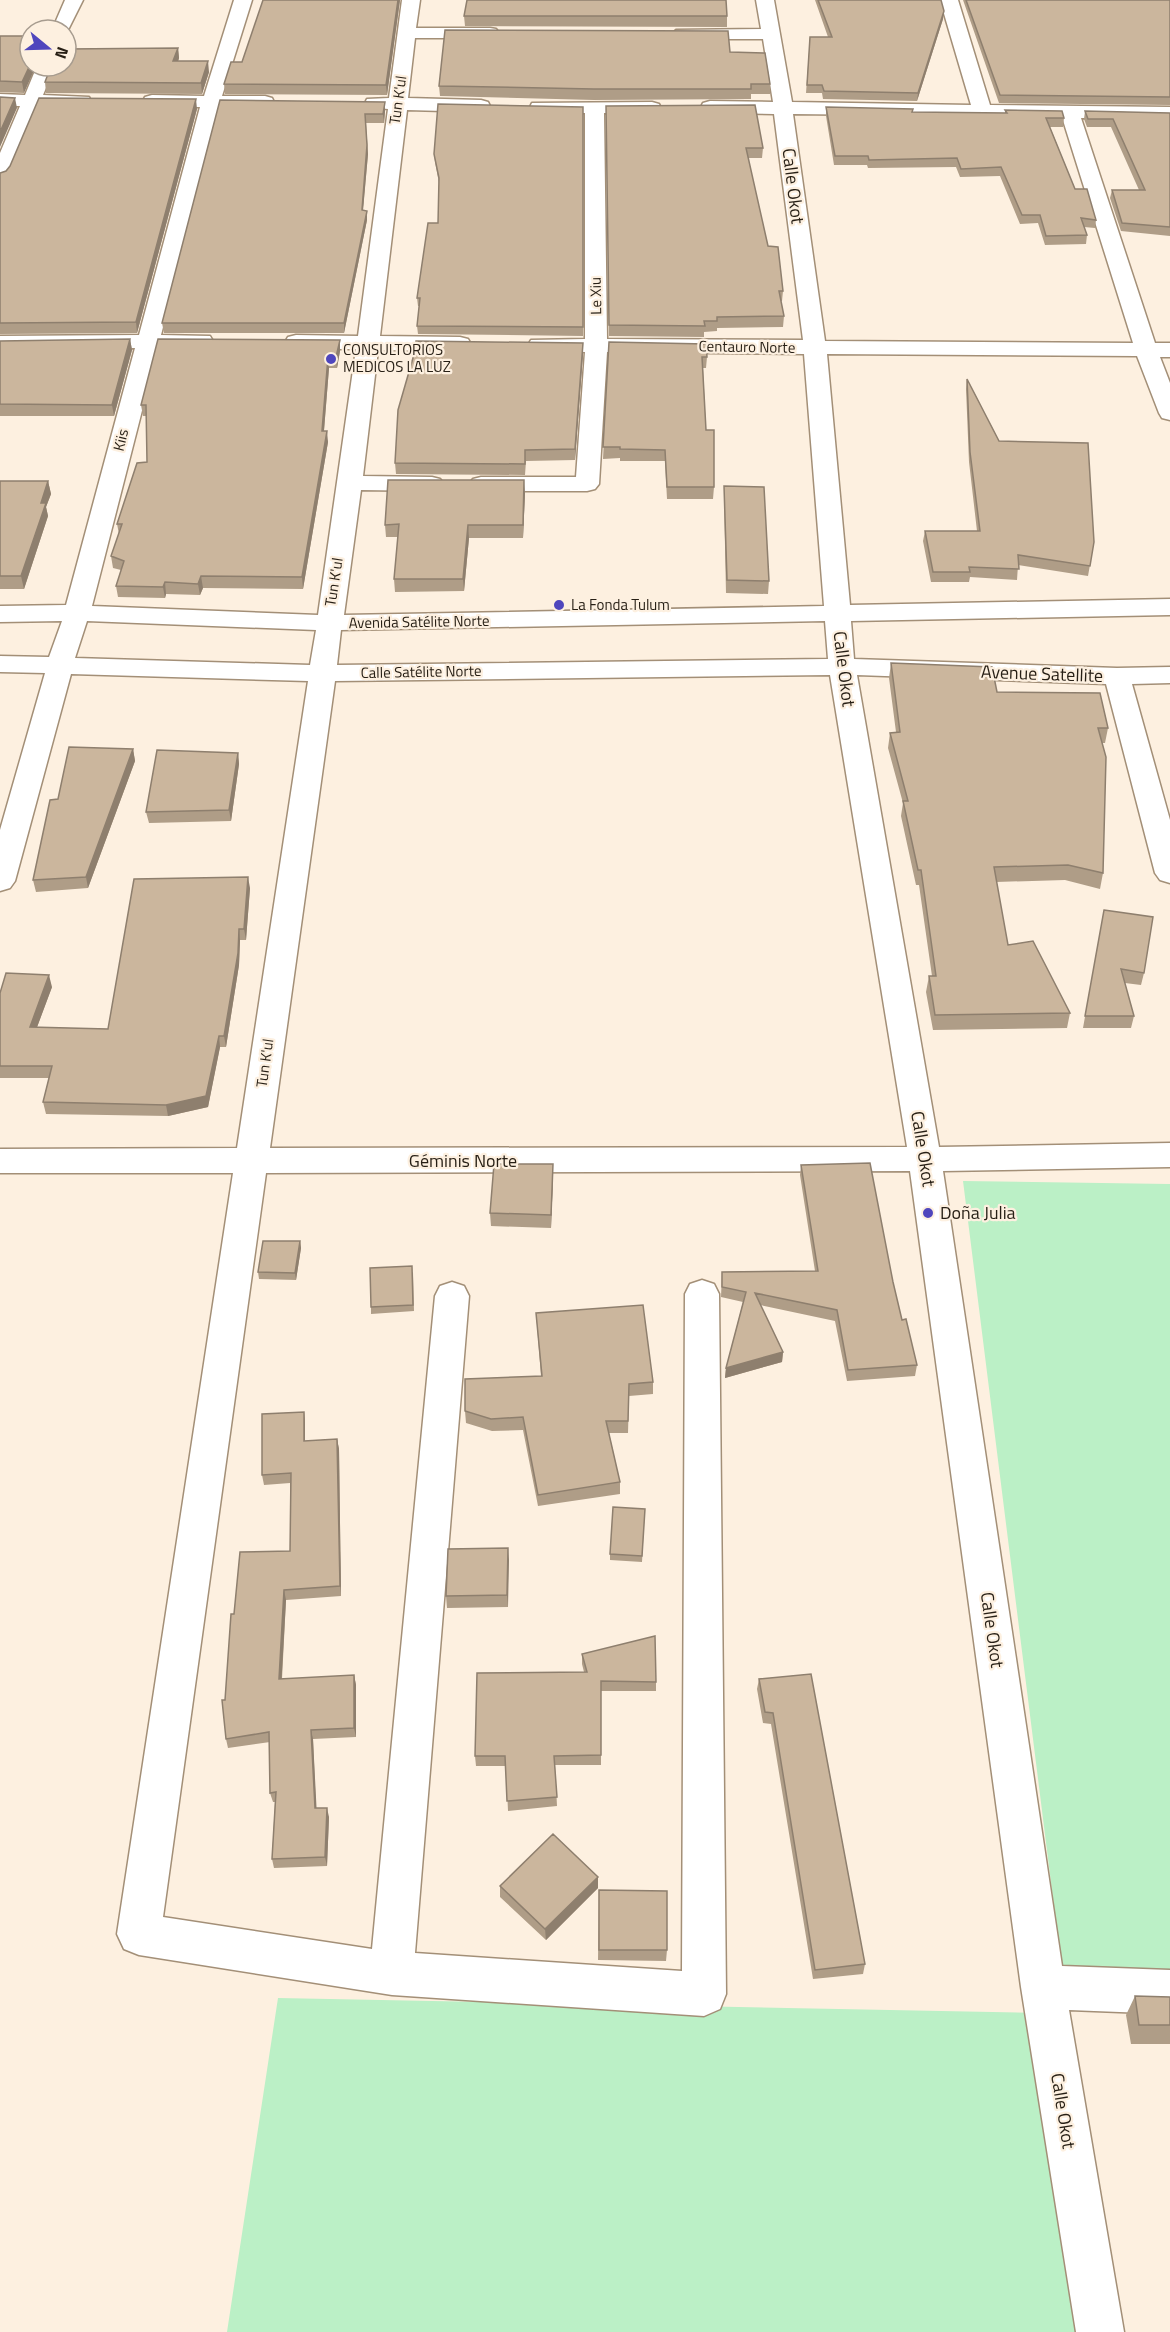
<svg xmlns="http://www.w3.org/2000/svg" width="1170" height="2332" font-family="'Titillium Web',sans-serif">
<rect width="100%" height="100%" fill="#fdf0e0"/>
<path fill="#bbf0c6" d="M963,1181L1170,1184V1980L1063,1978Z
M278,1998L1047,2013L1092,2332H227Z"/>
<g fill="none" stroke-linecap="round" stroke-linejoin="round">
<defs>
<path id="minor" d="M65,0H83L66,34V30H52Z
M234,0H252L222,96H265L272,98L274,102L272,106L265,108L219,107L161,335L210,336L213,341L210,346L158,348L92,606L318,615L356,349H296L288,347L285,342L288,337L296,335L358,336L388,109L367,107L365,103L367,99L389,98L402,0H420L416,28H490L496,29L499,33L496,37L490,38H415L408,98L481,100L488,102L490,106L488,110L481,112L407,110L380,336L460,337L468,339L471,344L468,349L460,351L378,350L363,476L432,477L440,479L444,484L440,489L432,491L361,490L344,615L824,606L804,354L607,352L599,484L595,489L587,491H481L473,489L469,484L473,479L481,477H576L585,352L531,350L528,345L531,340L585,339V113H539L532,111L530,107L532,103L652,102L659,104L661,108L659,112L652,114L604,113L607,339L803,340L774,114L710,113L703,111L701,107L703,103L710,101L773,102L763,39H682L676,38L673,34L676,30L761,29L756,0H774L792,102L971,105L940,0H958L990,105L1170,107V119L1081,118L1155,343H1170V357H1160L1170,383V420L1162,418L1159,413L1137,356L827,354L850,605L1170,599V615L851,621L854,659L1117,668L1170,667V683L1132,684L1170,820V883L1160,880L1155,873L1106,684L857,675L939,1147L1170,1143V1167L943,1171L1062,1966L1170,1970V2014L1069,2010L1124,2332H1076L1021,1987L910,1171L266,1173L163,1917L372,1949L435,1296L440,1286L452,1282L464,1286L469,1296L415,1953L682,1971L685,1294L690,1284L702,1280L714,1284L719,1294L726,1994L720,2009L704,2016L392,1995L139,1955L124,1949L117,1934L233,1173H0V1149L237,1148L308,681L71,674L15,881L10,888L0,891V830L45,673L0,672V656L49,657L62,621L0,622V606L66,605L135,348L0,350V336L139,335L200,107H152L145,105L143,101L145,97L152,95L204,96ZM793,114L1062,117L1133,343L825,341ZM87,621L316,630L310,665L75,658ZM825,621L828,659L337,665L341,630ZM830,675L907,1147L270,1148L335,681Z
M37,66H55L43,95L89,97L91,101L89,105L82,107L39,106L10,176L7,180L0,182V153L20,106H0V94L25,95Z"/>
</defs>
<use href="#minor" stroke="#a38f77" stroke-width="3"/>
<use href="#minor" fill="#fff" fill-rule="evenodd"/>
</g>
<path fill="#af9d87" d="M400,0L387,95L225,94L224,84Z
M815,0H941L943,19L917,101L823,99L822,93H806L810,37H828Z
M963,0H1170V105L999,103Z
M464,16H727V27L465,26Z
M0,36H30L24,93L0,92Z
M178,48L179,58L178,61L209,72L202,94L46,93L45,82Z
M730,52L770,84V94H751V99L594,100L440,96L439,86Z
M220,100L385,111L384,123H366L368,154L363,211L367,220L344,333H164L162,323Z
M606,106L763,148L762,158H748L768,246L783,291L782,301H781L784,316L783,327L717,328V331L704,332V337L609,336Z
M583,107V336L418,334L417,326L419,306H418L417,298L438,223L439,183L435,162L434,154Z
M826,107L913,109L912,112L1005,113V110L1064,118L1063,127H1050L1075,189L1096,220L1095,228L1084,227L1087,235L1086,244L1045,245L1038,223L1020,224L1000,176L960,177L956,167L868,168L867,165H834L826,116Z
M197,109L137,333L0,334V173Z
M1085,111L1170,113V236L1121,231L1110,198L1112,190H1139L1111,127H1087L1084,119Z
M130,339L132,350L114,416H0V341Z
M340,340V351L337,368H329L324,431L328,442L303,589L203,588L200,595L166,594L165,598L118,597L116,586L121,570L113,568L111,556L119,534L117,524L147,462V416H143L141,405Z
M609,342L707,357L706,368H703L706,430L714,487L713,499H667L665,461H620V458L603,459Z
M583,353L575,460L526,461L525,475L396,474L395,463Z
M967,379L999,441L1094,542L1088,576L1018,565L1017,580L970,577L969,582H931L923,541L925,531H977L969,462L966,389Z
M0,481H48L51,494L46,507L48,516L24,589H0Z
M724,486L769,581L768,594L726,593L724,499Z
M525,493L523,538H469L464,591L395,592L394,579L398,537H386L385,525Z
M891,663L997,692L1108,728L1105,743H1102L1103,873L1100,889L1065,880L996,882L1008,945L1070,1013L1067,1028L933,1030L926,992L929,976H932L919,885H916L901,816L903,803L888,748L890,733L896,732L889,678Z
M133,749L135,761L88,888L36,892L33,880Z
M238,753L239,764L231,821L149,823L146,812Z
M250,888L246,940H240L239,965L226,1047H220L208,1107L168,1116L46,1114L43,1102L49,1078H0V993L52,987L37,1027L108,1029Z
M1104,910L1144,973L1141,985L1125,983L1134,1016L1131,1028H1083Z
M801,1165L893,1282L902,1320L917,1365L915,1376L847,1381L835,1321L760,1305L783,1352L782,1362L725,1378L726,1368L743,1302L721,1297L722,1272L815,1271L800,1175Z
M553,1177L551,1228L491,1226L490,1213Z
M300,1241L301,1248L296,1280L259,1279L258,1272Z
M413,1272L414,1311L371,1314V1307Z
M536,1313L653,1382V1394L629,1396L628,1433H609L620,1482V1494L538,1506L523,1430L492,1431L466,1423L465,1411L541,1376Z
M304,1412L305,1422V1441L337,1439L339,1449L341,1596L286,1600L282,1679L354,1675L356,1685V1737L313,1739L316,1808L329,1817L327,1866L274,1868L272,1859L275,1802H273L270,1793V1742L228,1748L226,1739L225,1700L234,1614L290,1551V1483L264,1485L262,1475Z
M645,1509L642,1562L610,1560V1554Z
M508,1548V1607L447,1608L446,1596Z
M582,1654L656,1682V1691H601V1765H555L557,1806L508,1811L506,1766H476L475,1756L584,1672L582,1664Z
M811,1674L865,1964L863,1974L813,1979L771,1724L763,1723L757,1689L759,1679Z
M500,1886L598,1888L546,1940L500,1897Z
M599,1890L667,1950L666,1961L598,1960Z
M1135,1996L1170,1997V2044H1131L1126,2015Z"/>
<path fill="#8e7f6e" d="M398,0H400L387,95L386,85Z
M944,11L943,19L917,101L918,93Z
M178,48L179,58L175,72L173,61Z
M208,61L209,72L202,94L201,83Z
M30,65V66H36L24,93L22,82Z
M15,98L17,108L0,147V132Z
M196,99L197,109L137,333L136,322Z
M385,102V111L384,123L383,114Z
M367,145L368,154L362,220V210Z
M367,211V220L344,333V323Z
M130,339L132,350L114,416L112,405Z
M340,340V351L337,368L336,357Z
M583,343V353L575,460V449Z
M328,357L329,368L323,442L322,431Z
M327,431L328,442L303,589L302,577Z
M524,480L525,493L523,538V525Z
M48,481L51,494L46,507L48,516L24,589L21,576L41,503Z
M468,525L469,538L464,591L463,579Z
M201,576L203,588L200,595L198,584Z
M165,582L166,594L165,598L163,587Z
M133,749L135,761L88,888L86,877Z
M238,753L239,764L231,821L229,810Z
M248,877L250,888L246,940L244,929Z
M239,929L240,940L239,965L226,1047L224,1036Z
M49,975L52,987L33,1038L30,1027Z
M219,1036L220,1047L208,1107L168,1116L166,1105Z
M553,1164V1177L551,1228V1215Z
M300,1241L301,1248L296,1280L295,1273Z
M783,1352L782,1362L725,1378L726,1368Z
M304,1412L305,1422V1452L304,1441Z
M337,1439L339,1449L341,1596L340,1586Z
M508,1548L509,1560L508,1607L507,1595Z
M284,1590L286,1600L281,1689L279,1679Z
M354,1675L356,1685V1737L354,1728Z
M311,1730L313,1739L317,1817L315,1808Z
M327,1808L329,1817L327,1866L325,1857Z
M598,1877V1888L546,1940L545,1929Z"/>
<path fill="#cbb69d" stroke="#8e7f6e" stroke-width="1.5" d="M263,0H398L386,85L224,84L231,62H242Z
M467,0H726L727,16H464Z
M818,0H941L944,11L918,93L824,91L822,85H807L810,37H832Z
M966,0H1170V97L1000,95Z
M445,30L728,31L730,52L765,53L770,84H751V89H594L439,86Z
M0,36H30V65L22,82L0,81Z
M178,48L173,61H208L201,83L45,82L51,66H66V49Z
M0,97L15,98L0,132Z
M39,98L196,99L136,322L0,323V173L6,171L10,166Z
M220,100L385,102L383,114H365L367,145L362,210L367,211L344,323H162Z
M438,104L583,107V327L417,326L420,298H417L428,223H438L439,178L434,154Z
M755,105L763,148H746L768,246L778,247L783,291H779L784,316L717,317V321H704L705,326L609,325L606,106Z
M826,107L913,109L912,112L1007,113L1005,110L1062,111L1064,118H1046L1075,189H1087L1096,220L1081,218L1087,235L1046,236L1040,215H1022L1001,167L961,169L957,158L869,160L868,156H835Z
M1085,111L1170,113V227L1122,223L1112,190H1145L1113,119H1088Z
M130,339L112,405L0,404V341Z
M158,339L340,340L336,357H328L322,431H327L302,577L201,576L198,584L165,582L163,587L116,586L124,561L111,556L122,524H117L137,463L147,462L146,405H141Z
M416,341L583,343L575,449L525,450V464L395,463L398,410L415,351Z
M609,342L706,344L707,357H702L706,430H714V487H667L665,450L620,449V447H603Z
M967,379L999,441L1088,443L1094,542L1090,566L1018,555L1019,569L969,567L970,572H933L925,531H980L970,452Z
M388,480H524L523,525H468L463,579H394L399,524L385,525Z
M0,481H48L41,503H46L21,576H0Z
M724,486L764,487L769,581L727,580Z
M891,663L992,667L997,692L1100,693L1108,728H1098L1106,757L1103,873L1068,865L994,867L1008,945L1033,941L1070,1013L935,1015L929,976H936L921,870H918L903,801H908L890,733L900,732Z
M69,747L133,749L86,877L33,880L50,800L58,799Z
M157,750L238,753L229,810L146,812Z
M248,877L244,929H239L238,953L224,1036H219L206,1096L166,1105L43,1102L52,1066H0V993L6,973L49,975L30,1027L108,1029L134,879Z
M1104,910L1153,917L1144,973L1121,969L1134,1016H1085Z
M870,1163L893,1282L902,1320L906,1319L917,1365L848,1370L837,1310L755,1293L783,1352L726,1368L746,1292L722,1287V1272L818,1271L801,1165Z
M494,1164H553L551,1215L490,1213Z
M263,1241H300L295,1273L258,1272Z
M412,1266L413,1305L371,1307L370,1268Z
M643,1305L653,1382L629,1384L628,1421H606L620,1482L538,1495L523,1417L491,1419L465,1411V1379L542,1376L536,1313Z
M304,1412V1441L337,1439L340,1586L284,1590L279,1679L354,1675V1728L311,1730L315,1808H327L325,1857L272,1859L276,1792L270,1793L269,1732L226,1739L222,1700H225L231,1614H234L240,1552L290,1551L291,1473L262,1475V1414Z
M613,1507L645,1509L642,1556L610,1554Z
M508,1548L507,1595L446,1596L448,1549Z
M655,1636L656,1682L601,1681V1755L554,1756L557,1797L507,1801L505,1756H475L477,1673L587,1672L582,1654Z
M811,1674L865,1964L815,1970L773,1713L765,1712L759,1679Z
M553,1834L598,1877L545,1929L500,1886Z
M599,1890L667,1891V1950H599Z
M1135,1996L1170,1997V2025H1139Z"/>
<g fill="#4f46bd" stroke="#fdf0e0" stroke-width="2">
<circle cx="331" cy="359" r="6"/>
<circle cx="559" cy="605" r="6"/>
<circle cx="928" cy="1213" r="6"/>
</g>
<g text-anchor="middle" stroke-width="4.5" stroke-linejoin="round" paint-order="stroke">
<g font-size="15" fill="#271f15" stroke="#fdf0e0">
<text transform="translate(398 100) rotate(-82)" y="5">Tun K'ul</text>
<text transform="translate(596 296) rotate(-91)" y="5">Le Xiu</text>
<text transform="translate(747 347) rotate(1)" y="5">Centauro Norte</text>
<text transform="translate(121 440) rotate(-76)" y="5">Kiis</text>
<text transform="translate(334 582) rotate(-81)" y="5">Tun K'ul</text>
<text transform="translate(419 622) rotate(-1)" y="5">Avenida Satélite Norte</text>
<text transform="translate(421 672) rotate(-1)" y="5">Calle Satélite Norte</text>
<text transform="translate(265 1063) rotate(-82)" y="5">Tun K'ul</text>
</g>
<g font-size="15" fill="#271f15" stroke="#fdf0e0" text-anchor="start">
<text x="343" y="355">CONSULTORIOS<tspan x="343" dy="17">MEDICOS LA LUZ</tspan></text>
<text x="571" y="610">La Fonda Tulum</text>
</g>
<g font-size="18" fill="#271f15" stroke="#fdf0e0">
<text transform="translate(793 186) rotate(83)" y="6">Calle Okot</text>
<text transform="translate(844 669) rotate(83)" y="6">Calle Okot</text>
<text transform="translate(1042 674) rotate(2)" y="6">Avenue Satellite</text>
<text transform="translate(923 1149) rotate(81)" y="6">Calle Okot</text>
<text x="463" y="1167">Géminis Norte</text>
<text transform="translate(992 1630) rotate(82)" y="6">Calle Okot</text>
<text transform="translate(1063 2111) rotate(81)" y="6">Calle Okot</text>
</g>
<g font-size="18" fill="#271f15" stroke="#fdf0e0" text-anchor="start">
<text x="940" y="1219">Doña Julia</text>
</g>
</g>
<g transform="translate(48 48) rotate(109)"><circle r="28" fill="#fdf0e0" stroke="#a79c8f" stroke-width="1.5"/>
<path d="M0-4.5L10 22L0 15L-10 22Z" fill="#4f46bd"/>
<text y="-9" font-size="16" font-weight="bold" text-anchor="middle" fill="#271f15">N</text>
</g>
</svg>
